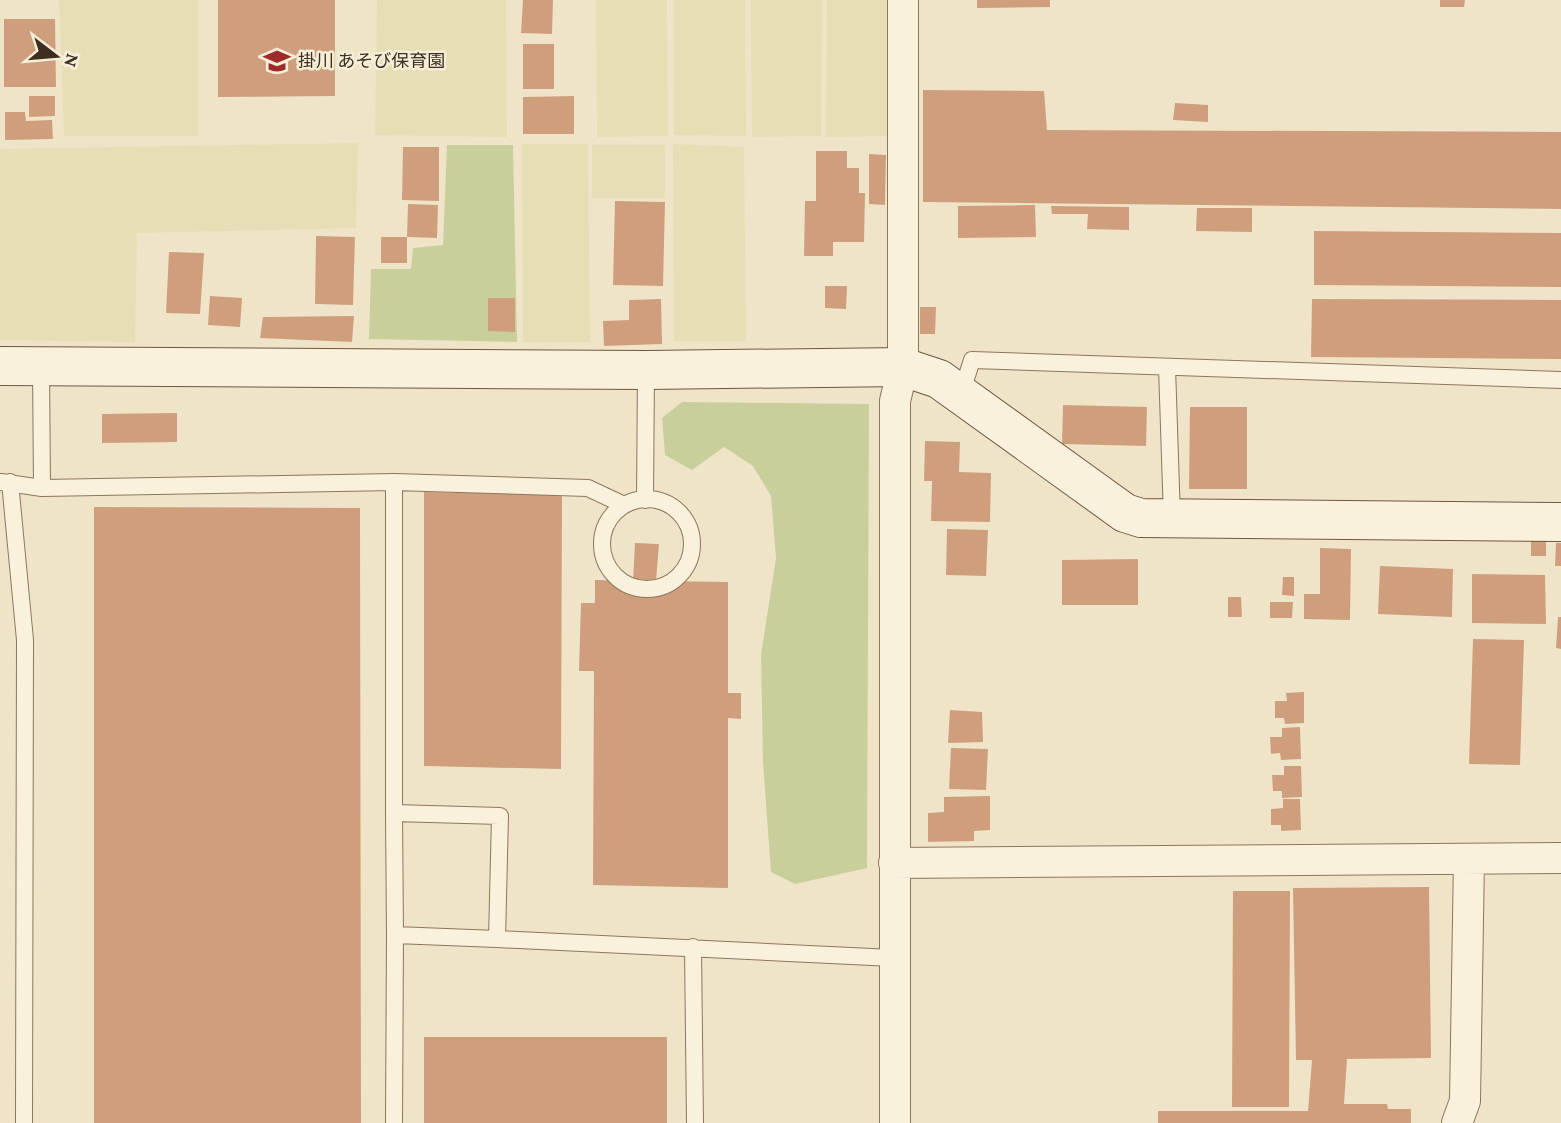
<svg xmlns="http://www.w3.org/2000/svg" width="1561" height="1123" font-family="'Crimson Pro','Noto Sans JP',serif">
<rect width="100%" height="100%" fill="#f0e4c8"/>
<path fill="#e6deb5" d="M59,0H198V136H64Z
M377,0H506L507,137L375,135Z
M596,0H667L668,136L597,137Z
M674,0H745L746,136L674,135Z
M751,0H822L821,136L752,137Z
M827,0H895L891,136L826,137Z
M358,143L356,228L137,233L135,342L0,340V149Z
M522,144H588L590,342H523Z
M673,144L744,147L746,341H674Z
M592,145H665V198H592Z"/>
<path fill="#c9cf9b" d="M447,145H513L517,342L369,339L371,269H411L413,248L443,245Z
M682,402L869,404L867,868L795,884L771,872L763,762L761,655L776,558L771,496L753,466L724,447L692,470L665,455L662,418Z"/>
<path fill="#cf9f7d" d="M218,0H335V96L218,97Z
M523,0H553L552,34L521,33Z
M977,0H1050V7L977,8Z
M1440,0H1465L1464,7H1440Z
M4,19H55L56,87H4Z
M523,44H554V89H523Z
M923,90L1044,91L1047,130L1561,132V209L923,202Z
M29,96H55V116L29,117Z
M574,96V134H523V97Z
M1175,103L1208,105V122L1173,120Z
M5,112H25L26,121L52,120L53,139L5,140Z
M403,147H439V201L402,200Z
M816,151H847V168H859V193H865L864,242H833V256H804L805,201H816Z
M869,154L886,155L885,205L869,204Z
M615,201L665,202L663,286L613,285Z
M408,204L438,205L437,238L407,237Z
M1035,205L1036,237L958,238V206Z
M1051,206L1129,207V230L1087,229L1088,214H1052Z
M1197,208H1252V232L1196,231Z
M1314,231L1561,233V287L1314,285Z
M316,236L355,237L353,305L315,304Z
M381,237H407V263H381Z
M169,252L204,253L200,314L166,313Z
M825,286H847L846,309L825,308Z
M210,296L242,298L240,327L208,325Z
M488,298H515V332L488,331Z
M661,299L662,344L604,346L603,321L629,320V300Z
M1312,299L1561,300V359L1311,357Z
M920,307H936L935,334H920Z
M354,316L352,342L260,338L263,317Z
M1063,405L1147,407L1146,446L1062,444Z
M1190,407H1247V489H1189Z
M177,413V442L102,443V414Z
M925,441L960,442L959,472L991,473L990,522L931,521L932,481H924Z
M424,492L562,495L561,769L424,766Z
M94,507L360,508L361,1123H94Z
M947,529L988,530L986,576L946,575Z
M1531,531H1546V556H1531Z
M635,543L659,544L656,581L728,582V693H741V719L728,718V888L593,885L594,671H579L581,603H595V580L633,581Z
M1556,543H1561V566H1555Z
M1320,548L1351,549L1350,620L1304,619V594H1320Z
M1138,559V605H1062V560Z
M1380,566L1453,569L1452,617L1378,614Z
M1472,574L1545,575L1546,624L1472,623Z
M1283,577H1294V596L1282,595Z
M1228,597H1241L1242,617H1228Z
M1270,602H1293L1292,618H1270Z
M1558,617H1561V649L1556,648Z
M1473,639L1524,640L1520,765L1469,764Z
M1304,692V723L1285,724L1284,718H1275V701H1287L1286,693Z
M950,710L982,712L983,742L948,743Z
M1300,727L1301,759L1281,760L1280,753L1271,754L1270,737H1282V728Z
M951,748L988,749L986,790L949,789Z
M1284,766H1301L1302,797L1282,798V791H1273L1272,775H1284Z
M990,796V830L974,831V841L928,842V813L944,812V797Z
M1283,799H1300L1301,830L1281,831V825H1271V809L1283,808Z
M1429,887L1431,1058L1347,1059L1344,1104H1387L1388,1109H1411V1123H1158V1111H1308L1312,1060H1296L1293,888Z
M1233,891H1290L1289,1107H1232Z
M424,1037H667V1123H424Z"/>
<g fill="none" stroke-linecap="round" stroke-linejoin="round">
<defs>
<path id="lane" d="M41,366L42,488
M1167,367L1172,518
M961,394L972,360L1561,380
M1,482L42,488L394,482L588,488L624,505
M10,482L25,640L24,1123
M602 544a45 45 0 1 1 90 0a45 45 0 1 1-90 0Z
M645,500L646,370
M394,813V482
M497,939L395,935L394,813L500,816L497,939L893,958
M693,947L695,1123
M394,1123L395,935"/>
<path id="street" d="M894,863L1561,858
M895,1123V401L903,367V0
M1457,1123L1465,1101L1469,859"/>
<path id="secondary" d="M0,366L646,370L903,367L939,379L1125,513L1141,518L1561,522"/>
</defs>
<use href="#lane" stroke="#8d765c" stroke-width="18"/>
<use href="#street" stroke="#8d765c" stroke-width="32"/>
<use href="#secondary" stroke="#6f573f" stroke-width="40"/>
<use href="#lane" stroke="#faf1dc" stroke-width="16"/>
<use href="#street" stroke="#faf1dc" stroke-width="30"/>
<use href="#secondary" stroke="#faf1dc" stroke-width="38"/>
</g>
<defs>
<symbol id="school-bare" viewBox="-9 -9 18 18"><path d="M0-5L7-2L0 1L-7-2ZM-4 1L0 2.5L4 1V4Q0 6-4 4Z" fill="#9e2a2b" stroke="#f7eed8" stroke-width="2.5" paint-order="stroke"/></symbol>
</defs>
<g fill-rule="evenodd">
<use href="#school-bare" x="258" y="42" width="38" height="38"/>
</g>
<g text-anchor="middle" stroke-width="5" stroke-linejoin="round" paint-order="stroke">
<g font-size="18" fill="#3d2e20" stroke="#f7eed8" text-anchor="start">
<text x="298" y="67">掛川 あそび保育園</text>
</g>
</g>
<g transform="translate(56 56) rotate(106)" stroke="#f7eed8" stroke-width="5" paint-order="stroke">
<path d="M0-5L12 26L0 18L-12 26Z" fill="#3d2e20"/>
<text y="-10" font-size="19" font-weight="bold" text-anchor="middle" fill="#3d2e20">N</text>
</g>
</svg>
